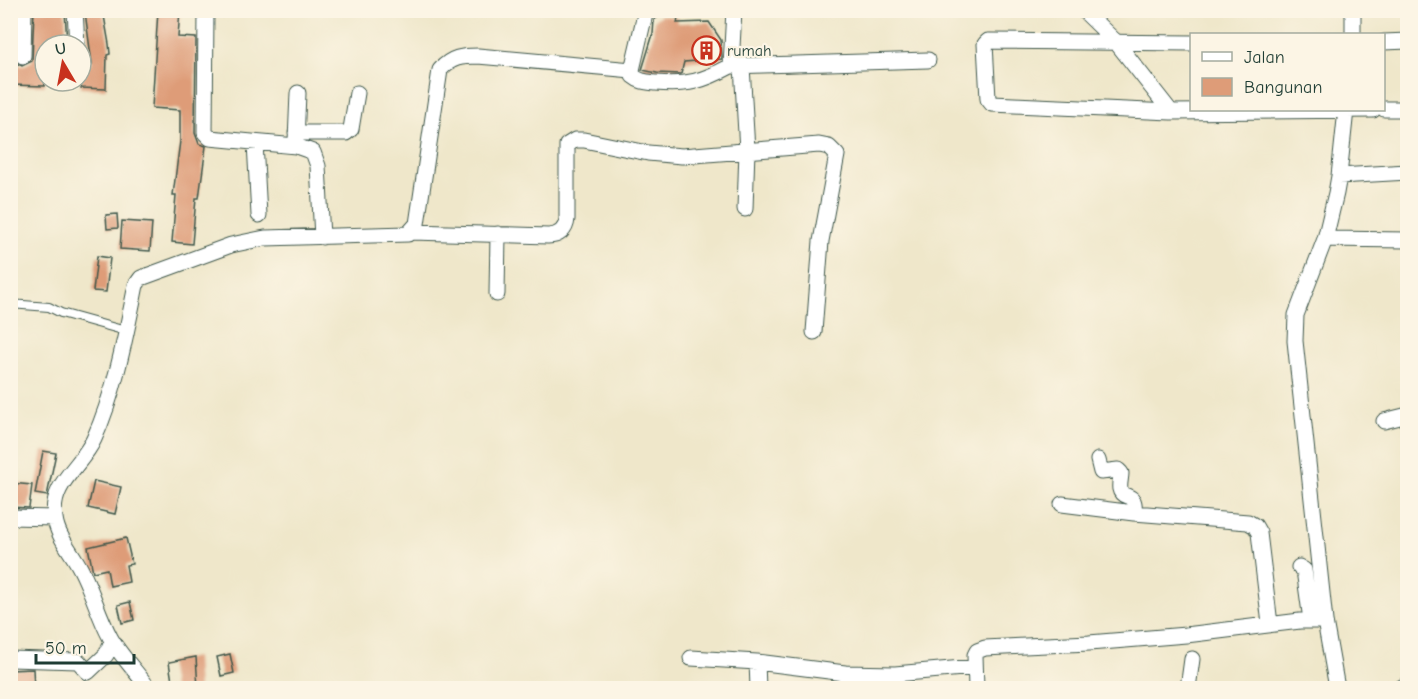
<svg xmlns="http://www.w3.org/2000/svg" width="1418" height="699" font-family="'Comic Neue',sans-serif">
<rect width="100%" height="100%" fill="#fcf5e5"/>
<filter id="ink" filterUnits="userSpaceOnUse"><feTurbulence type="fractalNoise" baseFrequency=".0167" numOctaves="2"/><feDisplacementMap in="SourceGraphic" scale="12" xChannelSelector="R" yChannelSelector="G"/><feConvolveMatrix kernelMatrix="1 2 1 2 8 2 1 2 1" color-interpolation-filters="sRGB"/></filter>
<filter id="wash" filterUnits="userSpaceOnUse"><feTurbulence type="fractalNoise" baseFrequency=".008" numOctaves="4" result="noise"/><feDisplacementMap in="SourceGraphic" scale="24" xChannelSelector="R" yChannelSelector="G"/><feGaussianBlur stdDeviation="1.35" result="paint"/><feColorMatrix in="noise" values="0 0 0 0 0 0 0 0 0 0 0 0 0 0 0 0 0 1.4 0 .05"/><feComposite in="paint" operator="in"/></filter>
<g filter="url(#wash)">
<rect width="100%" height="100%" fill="#efe7ca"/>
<g id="blocks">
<path fill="#de9c78" d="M10,10H14V37L10,36Z
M34,10H65L67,45H45V86L10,85V60L22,66L32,61Z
M94,10H103L109,44L110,54L107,55L106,89L81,88V63L92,64L85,12Z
M158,10H180L178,37L196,38L195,133L199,144L206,146L199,198H196L192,244L172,242L176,195H173L180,141V110L152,108Z
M661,15L678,18L677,23L709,22L721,40L722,59L684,62L681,74L657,73L642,70L653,34L654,20Z
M117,214L118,228L107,229L106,215Z
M122,221L152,223L150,251L120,249Z
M97,256L110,258L106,292L93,291Z
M43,451L56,453L47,496L35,494Z
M94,481L121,487L115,514L88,508Z
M10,483L32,485L29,508L10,507Z
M126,538L132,564L126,565L129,582L110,586L107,569L93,572L88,547Z
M130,602L134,620L122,623L118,605Z
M230,654L234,673L221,676L217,657Z
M196,657L198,688H173L169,662Z
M33,669L34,688H10V670Z"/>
</g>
</g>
<g filter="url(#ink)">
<use href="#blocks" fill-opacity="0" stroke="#3e564a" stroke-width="1.5"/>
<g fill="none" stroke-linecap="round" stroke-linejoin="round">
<defs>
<path id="lane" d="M10,304L49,307L61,313L126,331"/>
<path id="street" d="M75,10L77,45
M206,10L205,133L210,138L296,146L313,152L318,166L322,237
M734,10L731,66L928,60
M1083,10L1116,42L1171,112
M1353,34V10
M1384,42L1408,41
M1192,43L988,41L985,44L988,99L992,104L1171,112L1373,110
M23,56L24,10
M742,66L747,150L745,209
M632,70L633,76C640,82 647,82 656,83C687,86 703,81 731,66
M1384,109H1408
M296,133H346L351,129L357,93
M296,141L298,93
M255,143L259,215
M1339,176L1408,172
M412,232L548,236C559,236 566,230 567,219V145L575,140H584L648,153L682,156L819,145L829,147L837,155L821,241L814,332
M1325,239L1408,240
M497,294L498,234
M1384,421L1408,415
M1098,460L1101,472L1118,470L1121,473C1121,478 1119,484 1120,489C1122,501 1137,490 1134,513L1248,522L1255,526L1259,533L1270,624
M1062,504L1134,513
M10,517L55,518
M1299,567L1304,570L1311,620
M691,658L757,662
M10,659L78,661L88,672L106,655L112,641
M148,688C137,672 118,653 110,637C98,615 91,587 79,566C71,551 57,536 55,518C49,484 82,466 94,439C115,393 126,334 136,285L141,278L231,245L265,238L408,234L417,224L440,70C451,57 462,56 478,56L632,70L646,10
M758,688L757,662L845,673
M844,688L845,673L895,674L974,667
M976,688L975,655L977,651L985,648L1089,643L1186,635L1300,621H1325
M1188,688L1192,659
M1337,688L1325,621L1295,341L1296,315L1325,239L1336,193L1339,176L1346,110
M1401,688L1408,684"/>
</defs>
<use href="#lane" stroke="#3e564a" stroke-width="10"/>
<use href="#street" stroke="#3e564a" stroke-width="17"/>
<use href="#lane" stroke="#fff" stroke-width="8"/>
<use href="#street" stroke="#fff" stroke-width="15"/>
</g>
</g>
<defs>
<symbol id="building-ring" viewBox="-11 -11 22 22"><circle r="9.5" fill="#fcf5e5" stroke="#c8321e" stroke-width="1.5"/><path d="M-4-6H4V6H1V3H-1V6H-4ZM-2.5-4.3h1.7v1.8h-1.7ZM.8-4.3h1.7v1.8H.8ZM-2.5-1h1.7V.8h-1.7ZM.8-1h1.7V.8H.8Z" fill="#c8321e"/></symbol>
</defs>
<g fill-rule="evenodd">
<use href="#building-ring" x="690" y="34" width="33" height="33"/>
</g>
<g text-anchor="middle" stroke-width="4.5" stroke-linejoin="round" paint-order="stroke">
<g font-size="16" fill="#1f3d34" stroke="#fcf5e5" text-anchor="start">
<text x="727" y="56">rumah</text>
</g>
</g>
<rect width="1418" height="699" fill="none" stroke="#fcf5e5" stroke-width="36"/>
<rect x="1190" y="33" width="195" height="78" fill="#fcf5e5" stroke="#a4ab9e" stroke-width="1.5"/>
<rect x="1202" y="52" width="30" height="9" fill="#ffffff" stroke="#a4ab9e" stroke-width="1.5"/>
<text x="1244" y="63" font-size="18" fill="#1f3d34">Jalan</text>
<rect x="1202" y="78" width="30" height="18" fill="#de9c78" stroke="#a4ab9e" stroke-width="1.5"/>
<text x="1244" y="93" font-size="18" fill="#1f3d34">Bangunan</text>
<g transform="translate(63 63) rotate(350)"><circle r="28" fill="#fcf5e5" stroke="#a4ab9e" stroke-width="1.5"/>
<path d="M0-4.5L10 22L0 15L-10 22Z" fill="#c8321e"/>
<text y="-9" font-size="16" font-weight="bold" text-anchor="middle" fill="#1f3d34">U</text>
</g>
<path d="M36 654v9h98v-9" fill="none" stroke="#1f3d34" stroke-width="3"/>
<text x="45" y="654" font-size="18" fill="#1f3d34" stroke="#fcf5e5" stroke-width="4.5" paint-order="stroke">50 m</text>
</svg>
